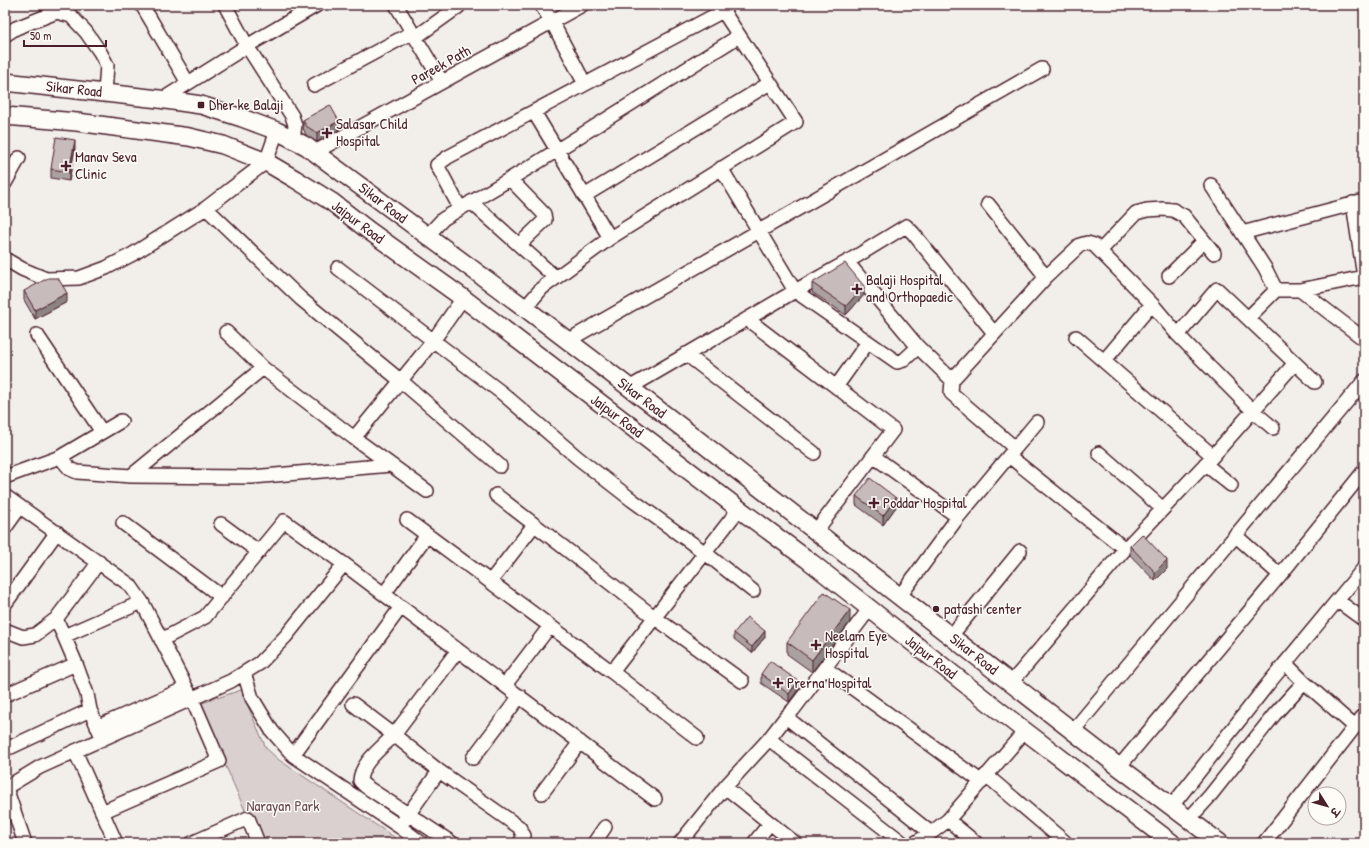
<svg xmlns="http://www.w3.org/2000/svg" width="1369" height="848" font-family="'Patrick Hand','Playpen Sans Deva',sans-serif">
<rect width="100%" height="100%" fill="#f2efeb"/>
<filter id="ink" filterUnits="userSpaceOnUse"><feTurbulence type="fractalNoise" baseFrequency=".025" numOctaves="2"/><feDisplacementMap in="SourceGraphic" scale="8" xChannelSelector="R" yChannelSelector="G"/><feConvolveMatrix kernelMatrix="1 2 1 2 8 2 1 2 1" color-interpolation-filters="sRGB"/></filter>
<g filter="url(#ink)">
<path fill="#d9d0cf" stroke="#92787d" d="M241,690L266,748L279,760L403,843H259L199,704Z"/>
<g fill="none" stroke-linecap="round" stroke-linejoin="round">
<defs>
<path id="minor" d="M142,5L188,83
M225,5L247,46L292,116L295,125L293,139
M396,5L442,82
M541,5L552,22L585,84
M5,35L16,28L57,12L71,16L86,32L100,52L107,65L105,93
M416,37L458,7L457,5
M314,85L413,32
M163,99L247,46L317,5
M534,112L610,238
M315,152L582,5
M721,168L795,291L897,362L904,360L918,347
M510,179L544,214L545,220L519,245
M5,183L19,158
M1211,185L1265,268L1276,290
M584,196L770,83
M471,202L556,278
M1353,203L1364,277
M988,204L1046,277L952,380L951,393L1015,448
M206,208L301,299L401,381L500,466
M460,208L437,165L448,157L723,11
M1242,233L1364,201
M427,236L443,219L535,164L739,36
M1100,251L1136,213L1147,210L1163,209L1173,210L1184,216L1214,253
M5,259L22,269L46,279L79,278L106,268L133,254L206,208L266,162L277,131
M847,262L918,347L952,380
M338,268L502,393L578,458L632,500L704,552L753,591
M1169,276L1204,241
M1046,277L1080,245L1087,243L1094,245L1152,304L1178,335L1252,410L1273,428
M1300,290L1364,339
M525,308L542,288L610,238L796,122L719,5
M1248,318L1276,290H1300L1364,277
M747,319L893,430L816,531
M226,332L263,368L354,438L433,341L463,298
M37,335L102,432
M1076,337L1213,456
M567,341L1042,69
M686,354L814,453
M1104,361L1152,304
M1295,363L1315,382
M836,387L868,342
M629,388L795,291L847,262L906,226L913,233L994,333
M354,438L427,491
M1099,453L1163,509
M873,456L958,517
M1009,456L1125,549
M60,457L121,421
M1205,464L1231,485
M131,476L252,477L391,465
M5,477L60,457L70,469L77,472L131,476L263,368
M496,495L654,617L742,681
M5,496L130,585L142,602L192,699L219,761L102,812
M407,520L612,672L697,738
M123,523L222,597
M221,524L259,552
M5,528L20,507
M1235,535L1280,575
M99,562L56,619L64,636L142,602
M490,582L534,525
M384,594L427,535
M900,596L958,517L1037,422
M1338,601L1364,620
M5,604L57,532
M5,630L23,637L35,635L56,619
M64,636L76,664L87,694L90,710L103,739
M951,636L1020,551
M161,640L205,617L284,521L344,564
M1285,663L1304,682
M825,668L982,782
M612,672L739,509
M244,673L252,698L272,731L293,755L400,827L421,843
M1011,683L1125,549L1213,456L1295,363L1217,289L1178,335
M505,685L550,626
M5,695L76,664
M353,704L394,735C382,748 361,762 360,781L365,786L452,843
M786,717L931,833
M97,727L186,688
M1073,731L1364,381
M769,739L903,843
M5,745L11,747L90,710
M75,751L116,843
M293,755L401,607
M473,758L520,696
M1119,767L1285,569L1364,471
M439,771L394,735L458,650
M986,775L1065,842L1064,843
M5,785L25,843
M7,787L40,767L231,681L260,663L286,636L344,564L655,799
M725,787L795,843
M542,793L580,742
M1171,807L1268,684L1364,568
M948,820L976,843
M1188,820L1209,797L1274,715L1304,682L1355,727
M403,822L439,771L519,827L524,836L520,843
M192,843L248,818L258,843
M594,843L605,827
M680,843L725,787L769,739L786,717L793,710L870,608
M754,843L770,823
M915,843L931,833L948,820L1025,731
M1264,843L1364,715"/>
<path id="major" d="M5,82L159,99L201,105L242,118L277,131L306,146L525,308L693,436L1119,767L1220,843
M5,116L77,122L189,137L223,145L266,162L295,179L332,202L368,230L463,298L739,509L808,560L1025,731L1172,843"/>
</defs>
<use href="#minor" stroke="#4a1f2b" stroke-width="16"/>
<use href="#major" stroke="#4a1f2b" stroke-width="20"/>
<use href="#minor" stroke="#fdfcf7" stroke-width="13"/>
<use href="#major" stroke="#fdfcf7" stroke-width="17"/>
</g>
<path fill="#aca1a1" stroke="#4a1f2b" d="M303,120L339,130L317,142L306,135L303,128Z
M75,148L69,181L51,178V169Z
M812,283L864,295L846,315L812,292Z
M24,291L67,302L35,319L24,300Z
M856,496L896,507L883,525L856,505Z
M1130,546L1167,569L1155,581L1130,555Z
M850,622L812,672L787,654V642Z
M734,633L765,637L752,653L734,639Z
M761,674L798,690L789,702L761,683Z"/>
<path fill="#8c8383" stroke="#4a1f2b" d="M339,121V130L317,142V133Z
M75,140V148L69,181V172Z
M864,286V295L846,315V306Z
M67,293V302L35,319V310Z
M896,498V507L883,525V516Z
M1167,560V569L1155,581V572Z
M850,610V622L812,672V660Z
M765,631V637L752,653V647Z
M798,681V690L789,702V694Z"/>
<path fill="#c8bbbb" stroke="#4a1f2b" d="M330,105L339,121L317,133L306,126L303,120Z
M56,137L75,140L69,172L51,169Z
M845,263L864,286L846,306L812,283Z
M48,278H58L67,293L35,310L24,291Z
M870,478L896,498L883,516L856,496Z
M1142,534L1167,560L1155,572L1130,546Z
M824,592L850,610L812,660L787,642Z
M747,617L765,631L752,647L734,633Z
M770,661L798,681L789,694L761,674Z"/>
</g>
<g fill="#4a1f2b" stroke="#fdfcf7" stroke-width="1.5">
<rect x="197" y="101" width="8" height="8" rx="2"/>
<path d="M325 127h4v4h4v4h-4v4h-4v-4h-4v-4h4z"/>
<path d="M64 160h4v4h4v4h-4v4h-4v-4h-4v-4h4z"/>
<path d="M855 283h4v4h4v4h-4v4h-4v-4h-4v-4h4z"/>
<path d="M872 497h4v4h4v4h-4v4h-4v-4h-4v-4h4z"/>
<circle cx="936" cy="609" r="4"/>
<path d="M814 639h4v4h4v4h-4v4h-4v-4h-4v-4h4z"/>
<path d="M776 677h4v4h4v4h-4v4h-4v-4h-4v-4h4z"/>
</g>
<g text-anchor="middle" stroke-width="3" stroke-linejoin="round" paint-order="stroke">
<g font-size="15" fill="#4a1f2b" stroke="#fdfcf7">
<text transform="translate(441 65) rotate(-29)" y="5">Pareek Path</text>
<text transform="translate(74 89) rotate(6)" y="5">Sikar Road</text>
<text transform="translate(383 203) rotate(37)" y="5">Sikar Road</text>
<text transform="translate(358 222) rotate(37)" y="5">Jaipur Road</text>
<text transform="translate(642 398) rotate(37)" y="5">Sikar Road</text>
<text transform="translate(617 416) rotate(37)" y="5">Jaipur Road</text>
<text transform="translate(974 654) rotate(38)" y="5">Sikar Road</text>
<text transform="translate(931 657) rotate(38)" y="5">Jaipur Road</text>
</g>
<g font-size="15" fill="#4a1f2b" stroke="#fdfcf7" text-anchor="start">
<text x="209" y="110">Dher ke Balaji</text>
<text x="336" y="129">Salasar Child<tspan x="336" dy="17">Hospital</tspan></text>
<text x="75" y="162">Manav Seva<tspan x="75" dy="17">Clinic</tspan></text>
<text x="866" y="285">Balaji Hospital<tspan x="866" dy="17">and Orthopaedic</tspan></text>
<text x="883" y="508">Poddar Hospital</text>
<text x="944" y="614">patashi center</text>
<text x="825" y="641">Neelam Eye<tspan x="825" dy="17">Hospital</tspan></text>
<text x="787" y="688">Prerna Hospital</text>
</g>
<g font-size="15" fill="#6e4b54" stroke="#fdfcf7">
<text x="283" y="811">Narayan Park</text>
</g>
</g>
<rect width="1369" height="848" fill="none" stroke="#fdfcf7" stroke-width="20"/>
<rect x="10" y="10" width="1349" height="828" fill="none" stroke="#4a1f2b" stroke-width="1.5" filter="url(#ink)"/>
<g transform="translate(1327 806) rotate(127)"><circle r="19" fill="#fdfcf7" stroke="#b5a4a5"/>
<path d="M0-3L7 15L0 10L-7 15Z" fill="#4a1f2b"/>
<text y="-6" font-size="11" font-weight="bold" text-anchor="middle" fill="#4a1f2b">उ</text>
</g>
<path d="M24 40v6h82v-6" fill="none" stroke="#4a1f2b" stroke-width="2"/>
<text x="30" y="40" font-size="12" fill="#4a1f2b" stroke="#fdfcf7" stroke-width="3" paint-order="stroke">50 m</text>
</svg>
